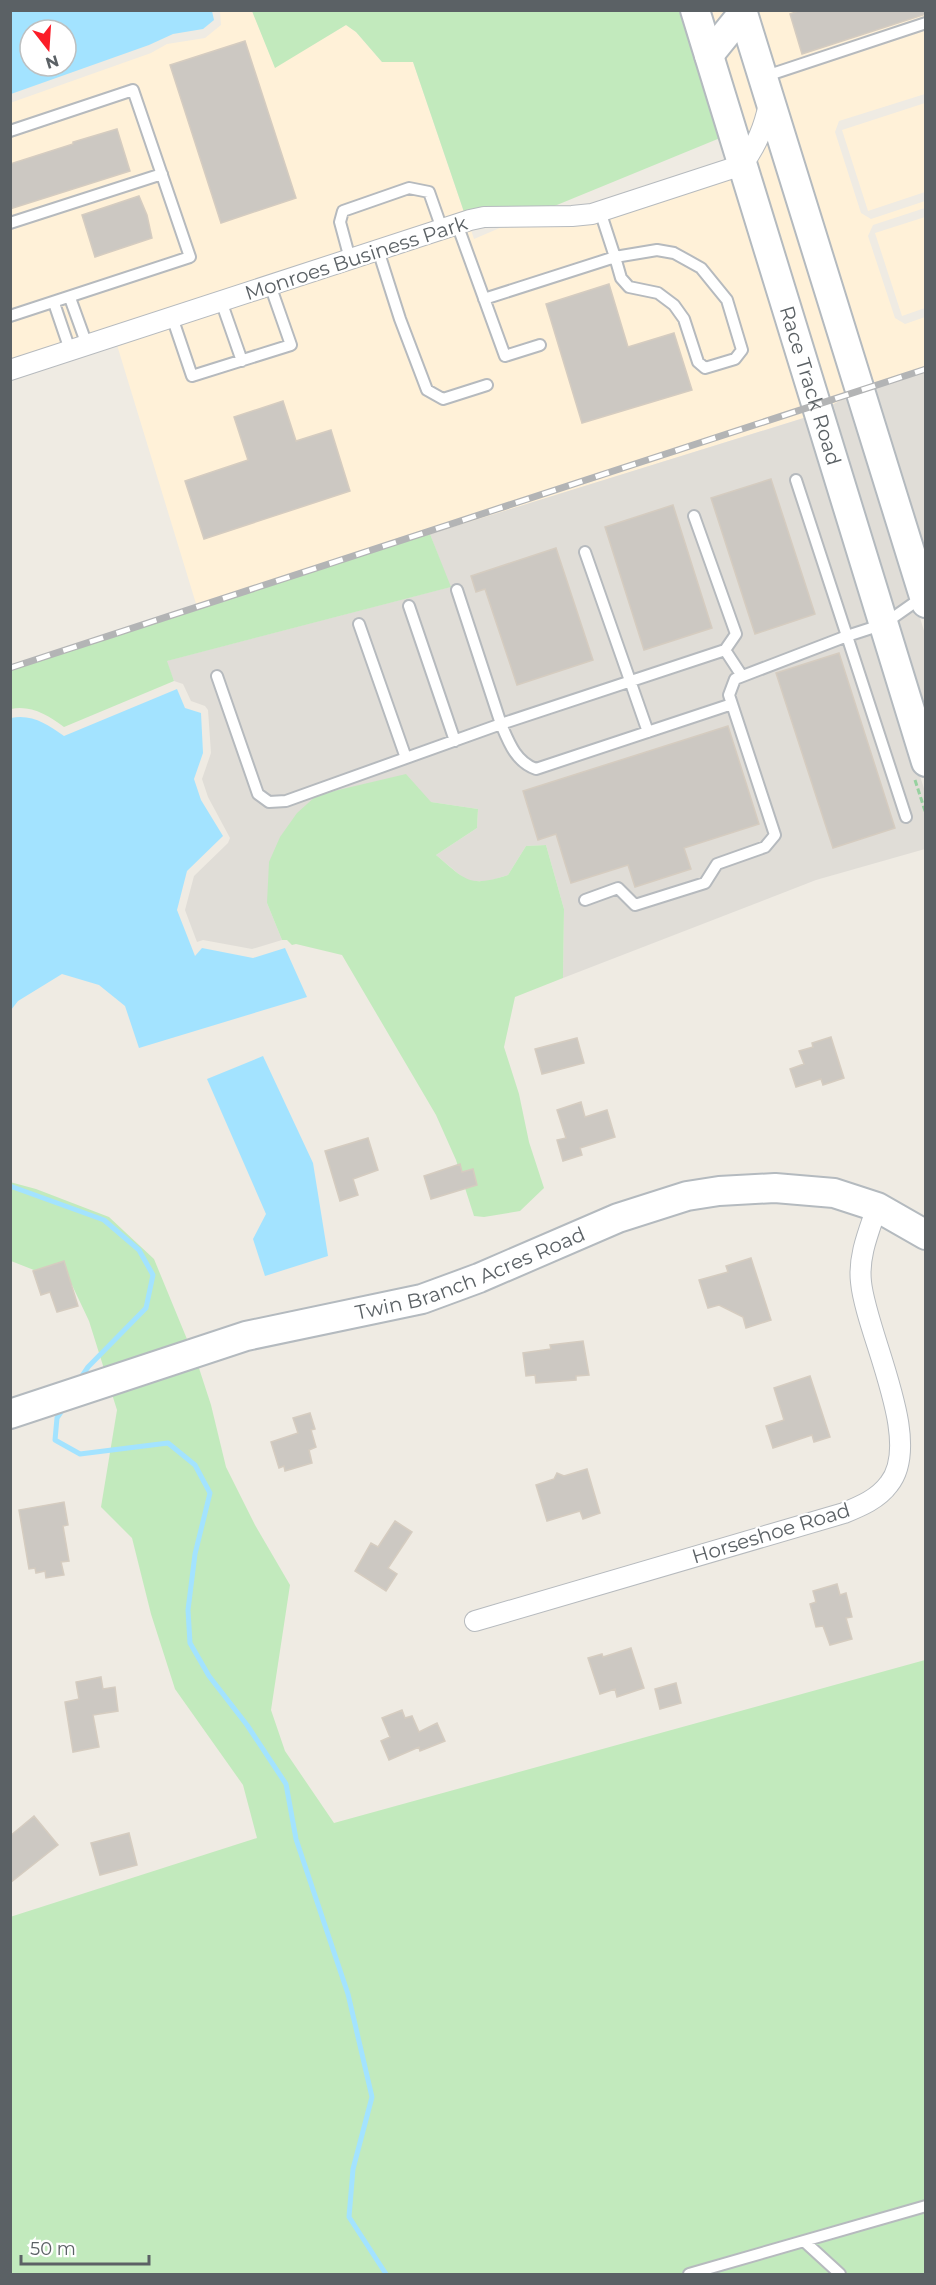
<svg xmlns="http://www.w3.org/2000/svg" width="936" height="2285" font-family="Montserrat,sans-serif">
<rect width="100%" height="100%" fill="#efebe3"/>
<path fill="#fff1d8" d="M220,11H252L275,67L346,25L356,32L382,62H413L464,212L11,359L10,103L151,53L167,44L205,38L221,25Z
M704,11H733L761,101L755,125L746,145Z
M758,11H925V94L839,121L835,132L861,213L871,219L925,201V208L873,225L868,236L895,318L905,324L925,317V368L874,383Z
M925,103V192L868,211L842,130Z
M771,135L851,395L826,408L752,167L761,157Z
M737,177L810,416L197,607L117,345L471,230L474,239L502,227L573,226L593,223Z
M925,217V308L902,316L875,233Z"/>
<path fill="#e0ddd7" d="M925,368H926L925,552L874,383Z
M851,395L925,634V732L826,408Z
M810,416L925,792V849L816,880L563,978L564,909L546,845L526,846L508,875L489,881H467L436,855L477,828L478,809L431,802L267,903L282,940L252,949L203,940L197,942L185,910L194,876L228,843L230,838L208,797L202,779L211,753L208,710L205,706L191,701L183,684L174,681L166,661L450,587L430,534Z"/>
<path fill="#c2eabd" d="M252,11H686L725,136L552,207L483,208L464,212L413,62H382L356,32L346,25L275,68Z
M430,534L451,587L167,661L174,681L64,727C48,715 31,705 11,709V665Z
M406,774L431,802L478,809L477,828L436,855C466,880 468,888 508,875L526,846L546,845L564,909L563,978L515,997L504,1047L519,1094L529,1142L544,1188L520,1211L484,1217L474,1216L456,1160L436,1115L342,955L296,944L292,945L287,940H282L267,903L269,862L280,837L297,813L317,795Z
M10,1182L36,1189L109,1217L154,1259L189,1344L105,1372L89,1321L72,1285L11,1261Z
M197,1362L211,1405L226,1467L255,1525L290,1585L271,1710L285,1751L334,1823L925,1660V2274H11L10,1917L257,1838L243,1785L175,1689L151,1614L132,1538L101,1507L117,1410L111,1391Z"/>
<path fill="#a3e3ff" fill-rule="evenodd" d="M11,10L212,11L214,20L203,29L173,34L149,45L11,94ZM30,30H66V66H30Z
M177,689L185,708L201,713L203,753L194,779L201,800L223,836L187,871L177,910L195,956L202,948L253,958L285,948L307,997L139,1048L125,1006L99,985L62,974L18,1001L11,1010V718C32,714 47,724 64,736Z
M263,1056L313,1163L328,1256L265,1276L253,1239L266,1214L207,1079Z"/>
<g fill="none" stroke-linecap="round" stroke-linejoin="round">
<path stroke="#a3e3ff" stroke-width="5" d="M10,1186L104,1220L139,1250L153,1275L146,1308L88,1367L82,1376
M61,1412L57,1418L55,1440L80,1454L168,1443L195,1465L210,1493L195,1554L188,1610L190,1643L209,1676L247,1725L286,1784L296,1839L348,1994L372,2097L353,2169L349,2217L386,2274"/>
</g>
<path fill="#ccc8c2" stroke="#d5ccc0" stroke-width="1.5" d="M801,10H926V14L802,54L790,14Z
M245,41L296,198L221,223L170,65Z
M117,129L130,171L10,209V164L73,144V142Z
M139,196L147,215L152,238L95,257L82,215Z
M609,284L628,347L674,333L692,390L582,423L546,304Z
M283,401L296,441L331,430L350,491L204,539L185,481L248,460L234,417Z
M771,479L815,614L755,634L711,498Z
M673,505L712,628L644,650L605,527Z
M556,548L593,660L517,685L485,589L476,592L471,576Z
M839,653L895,828L833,848L776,673Z
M728,726L759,824L684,848L691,869L635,887L628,865L571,883L556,834L538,840L523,791Z
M831,1037L844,1078L823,1085L821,1079L796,1087L790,1069L804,1064L799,1051L813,1047L812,1043Z
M577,1038L584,1063L542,1074L535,1049Z
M581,1102L585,1117L607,1110L615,1137L580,1148L582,1155L563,1161L557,1140L566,1138L557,1110Z
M368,1138L378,1170L353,1179L358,1195L340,1201L325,1151Z
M460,1164L462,1172L473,1169L477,1185L431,1199L424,1176Z
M751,1258L771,1320L746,1328L743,1317L719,1305L708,1308L699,1280L728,1272L726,1266Z
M64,1261L78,1306L57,1312L50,1292L41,1295L33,1271Z
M583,1341L589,1375L576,1376V1380L536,1383L535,1375L526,1376L523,1353L551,1349L550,1345Z
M810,1376L830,1437L814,1442L812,1435L773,1448L766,1426L784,1420L774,1388Z
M310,1413L315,1429L311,1430L316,1447L309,1450L312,1463L285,1471L284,1466L279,1468L271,1442L298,1433L293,1418Z
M587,1469L600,1513L583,1519L580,1511L547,1521L536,1485L554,1479L557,1473L564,1476Z
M64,1502L68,1525L63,1526L69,1561L61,1562L64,1575L46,1578L45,1571L36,1573L35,1568L29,1569L19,1510Z
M395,1521L412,1532L388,1568L397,1574L386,1591L355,1571L371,1543L378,1547Z
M837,1584L840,1595L846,1593L852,1617L846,1618L852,1639L830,1645L823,1626L816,1627L810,1604L816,1602L813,1591Z
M631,1648L644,1688L617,1697L615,1689L600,1694L588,1658L602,1654L603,1657Z
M101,1677L103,1689L115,1687L118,1711L93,1715L99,1747L73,1752L65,1702L79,1699L76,1682Z
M676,1683L681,1703L660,1709L655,1689Z
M402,1710L405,1718L412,1716L419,1732L437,1723L445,1741L420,1751L419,1747L389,1760L381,1741L390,1737L382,1718Z
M34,1816L58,1845L10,1883V1836Z
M129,1833L137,1865L100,1875L91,1843Z"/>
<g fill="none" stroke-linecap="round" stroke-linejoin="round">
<defs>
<path id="lane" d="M763,77L926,23
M10,131L133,90L190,257L10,316
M10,223L162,174
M457,224L505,356L540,345
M378,250L400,319L427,390L443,399L487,385
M657,250L674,253L701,268L727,300L742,350L735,359L705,368L698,362L684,319L674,305L658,293L629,287L621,278L615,257Z
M350,259L340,222L343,211L409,188L429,192L442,229
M70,298L87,345
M484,299L615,257L600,211
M221,301L242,361
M54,303L70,350
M172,317L192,376L291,345L270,285
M694,516L736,634L725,650
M585,552L648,732
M409,606L455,741
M359,624L406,758
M217,676L258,794L269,802L286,801L501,724L457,590
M732,704L536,769C516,762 509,743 501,724L725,650L742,676
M906,817L847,636L884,624L921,598
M585,900L618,888L635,905L705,883L717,864L765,847L775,835L729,695L735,679L847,636L796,480
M805,2242L840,2274
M689,2274L926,2206"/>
<path id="street" d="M10,370L470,220L484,217L572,216L592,214L742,165C757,145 764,127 769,104
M475,1621L844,1513C861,1506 878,1499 889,1484C924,1441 866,1334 861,1282C858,1256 869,1231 877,1207"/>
<g id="secondary">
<path id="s1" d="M695,10L926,762"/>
<path d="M742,10L926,603"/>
<path d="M709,55L743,13"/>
<path id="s2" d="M10,1414L246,1336L422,1299L479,1278L618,1218L687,1196L719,1191L775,1188L834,1193L877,1207L926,1235"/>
</g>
</defs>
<use href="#lane" stroke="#b6babe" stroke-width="14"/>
<use href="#street" stroke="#b6babe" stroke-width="22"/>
<use href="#secondary" stroke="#b4babf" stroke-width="32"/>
<path stroke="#97d1a0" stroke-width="3" stroke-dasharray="6 3" stroke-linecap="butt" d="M915,780L926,814"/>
<use href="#lane" stroke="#fff" stroke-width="10"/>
<use href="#street" stroke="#fff" stroke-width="20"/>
<use href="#secondary" stroke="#fff" stroke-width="28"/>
<defs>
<path id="rail" d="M10,668L926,369"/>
</defs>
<use href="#rail" stroke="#b3b4b5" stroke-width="7"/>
<use href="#rail" stroke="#fff" stroke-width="4.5" stroke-dasharray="14" stroke-linecap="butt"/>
</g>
<g text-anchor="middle" stroke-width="4.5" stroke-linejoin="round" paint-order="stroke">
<g font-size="20" fill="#5b6165" stroke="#fff">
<text transform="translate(356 258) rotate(-18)" y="7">Monroes Business Park</text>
<text dy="7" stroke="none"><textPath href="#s1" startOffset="393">Race Track Road</textPath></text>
<text dy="7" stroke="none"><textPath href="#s2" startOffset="482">Twin Branch Acres Road</textPath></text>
<text transform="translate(771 1533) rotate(-17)" y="7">Horseshoe Road</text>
</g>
</g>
<rect width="936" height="2285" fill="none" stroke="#5b6165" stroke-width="24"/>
<g transform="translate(48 48) rotate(163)"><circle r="28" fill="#ffffff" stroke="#bdc0c1" stroke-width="1.5"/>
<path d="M0-4.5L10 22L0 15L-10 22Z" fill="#fb1d28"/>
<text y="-9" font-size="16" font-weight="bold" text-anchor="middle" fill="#5b6165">N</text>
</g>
<path d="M21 2255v9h128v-9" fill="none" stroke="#5b6165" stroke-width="3"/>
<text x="30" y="2255" font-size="18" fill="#5b6165" stroke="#ffffff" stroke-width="4.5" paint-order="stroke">50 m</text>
</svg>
